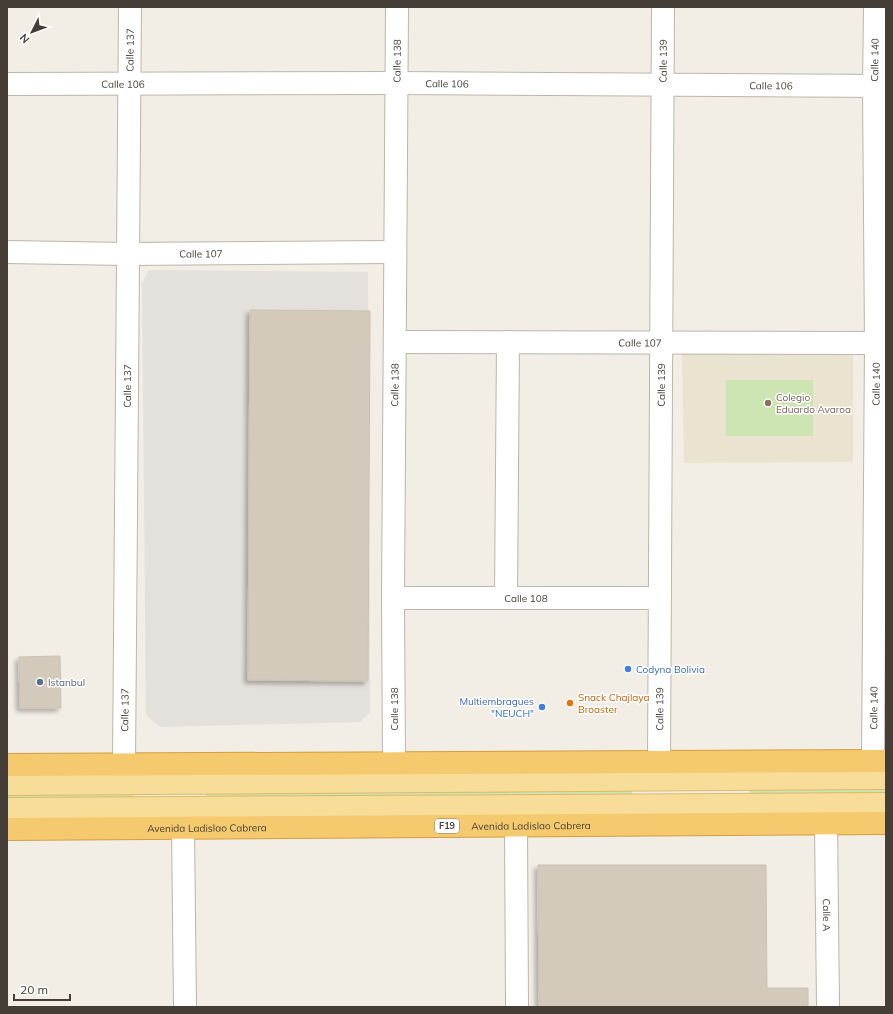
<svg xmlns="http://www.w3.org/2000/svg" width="893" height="1014" font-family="Mulish,sans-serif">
<defs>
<filter id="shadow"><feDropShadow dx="-3.5" dy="3.5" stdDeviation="2" flood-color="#0004"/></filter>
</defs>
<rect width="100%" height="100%" fill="#f2eee6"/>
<path fill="#e4e0db" d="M149,270L368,272L370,712L360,722L160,727L146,715L142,283Z"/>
<path fill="#eae3d0" d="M853,348V462L684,463L682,350Z"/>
<path fill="#cce4b1" d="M726,380H813V436H726Z
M886,783V799L750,800L748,784Z
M632,786V797L206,801V788Z
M7,789H135L134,800L7,801Z"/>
<path fill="#d3cabc" stroke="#cdc2b0" filter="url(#shadow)" d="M250,310L370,311L368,681L248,680Z
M60,656L61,708H20L19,657Z
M538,865H766L767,988H808V1007H539Z"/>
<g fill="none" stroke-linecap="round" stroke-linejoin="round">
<defs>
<g id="minor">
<path id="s1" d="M7,84L396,83L886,86"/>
<path id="s2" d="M7,252L127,254L395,252"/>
<path id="s3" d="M395,342L886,343"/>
<path id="s4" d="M393,598H660"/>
<path d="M506,598L508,342"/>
<path id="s5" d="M873,761L876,343L874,86L875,7"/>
<path id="s6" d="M659,762L663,7"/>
<path id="s7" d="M394,764L393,598L397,7"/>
<path id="s8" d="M124,765L130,7"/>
<path id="s9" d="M826,823L828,1007"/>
<path d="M516,826L517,1007"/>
<path d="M183,828L185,1007"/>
</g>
<path id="major" d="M7,784L886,778
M7,809L886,804"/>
<g id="highway">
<path d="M7,765L886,761"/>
<path id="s10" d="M7,829L886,823"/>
</g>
</defs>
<use href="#minor" stroke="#bdb6a9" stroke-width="24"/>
<use href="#major" stroke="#dcba6a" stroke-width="24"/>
<use href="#highway" stroke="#d39e3e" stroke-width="24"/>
<use href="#minor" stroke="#fff" stroke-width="22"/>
<use href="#major" stroke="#f8dd99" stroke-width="22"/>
<use href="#highway" stroke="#f5c96e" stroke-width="22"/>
</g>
<circle fill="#8d6e63" stroke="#fff" stroke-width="1.5" cx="768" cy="403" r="4"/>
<g fill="#3f7fe0" stroke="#fff" stroke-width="1.5">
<circle cx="628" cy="669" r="4"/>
<circle cx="542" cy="707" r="4"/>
</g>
<circle fill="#5c6f8a" stroke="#fff" stroke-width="1.5" cx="40" cy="682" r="4"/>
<circle fill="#e8710a" stroke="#fff" stroke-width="1.5" cx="570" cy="703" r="4"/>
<g text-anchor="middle" stroke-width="3" stroke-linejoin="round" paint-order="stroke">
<rect fill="#fff" stroke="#7c7872" stroke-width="1" x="435" y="819" width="24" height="14" rx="3"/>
<g font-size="9" font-weight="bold" fill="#443e36">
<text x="447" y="829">F19</text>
</g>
<g font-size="10" fill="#443e36" stroke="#fff">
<text dy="4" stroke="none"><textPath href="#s8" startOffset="715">Calle 137</textPath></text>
<text dy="4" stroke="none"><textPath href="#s5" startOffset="701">Calle 140</textPath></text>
<text dy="4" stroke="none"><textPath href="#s7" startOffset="703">Calle 138</textPath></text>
<text dy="4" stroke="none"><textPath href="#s6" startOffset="701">Calle 139</textPath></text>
<text dy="4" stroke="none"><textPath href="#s1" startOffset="440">Calle 106</textPath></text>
<text dy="4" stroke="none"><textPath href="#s1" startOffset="116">Calle 106</textPath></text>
<text dy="4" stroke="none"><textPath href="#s1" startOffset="764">Calle 106</textPath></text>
<text dy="4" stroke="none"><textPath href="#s2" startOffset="194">Calle 107</textPath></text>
<text dy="4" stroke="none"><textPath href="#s3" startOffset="245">Calle 107</textPath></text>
<text dy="4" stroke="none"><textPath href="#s5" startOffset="377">Calle 140</textPath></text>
<text dy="4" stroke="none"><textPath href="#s7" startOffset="379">Calle 138</textPath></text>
<text dy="4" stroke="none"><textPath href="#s6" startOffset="377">Calle 139</textPath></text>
<text dy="4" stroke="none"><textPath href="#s8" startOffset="379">Calle 137</textPath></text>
<text dy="4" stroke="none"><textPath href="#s4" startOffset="133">Calle 108</textPath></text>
<text dy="4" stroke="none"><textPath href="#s5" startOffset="53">Calle 140</textPath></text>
<text transform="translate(394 709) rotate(-90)" y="4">Calle 138</text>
<text dy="4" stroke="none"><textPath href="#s6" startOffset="53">Calle 139</textPath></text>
<text dy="4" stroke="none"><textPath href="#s8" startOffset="55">Calle 137</textPath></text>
<text dy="4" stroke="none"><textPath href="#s10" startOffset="524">Avenida Ladislao Cabrera</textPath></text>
<text dy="4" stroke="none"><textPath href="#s10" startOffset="200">Avenida Ladislao Cabrera</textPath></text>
<text dy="4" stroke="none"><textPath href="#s9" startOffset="92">Calle A</textPath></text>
</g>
<g font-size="10" fill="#785e54" stroke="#fff" text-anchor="start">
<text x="776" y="401">Colegio<tspan x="776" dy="12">Eduardo Avaroa</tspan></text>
</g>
<g font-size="10" fill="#366cbe" stroke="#fff" text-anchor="start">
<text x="636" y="673">Codyna Bolivia</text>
<text x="534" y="705" text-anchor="end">Multiembragues<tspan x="534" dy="12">"NEUCH"</tspan></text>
</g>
<g font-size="10" fill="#4e5e75" stroke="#fff" text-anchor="start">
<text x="48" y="686">Istanbul</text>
</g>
<g font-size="10" fill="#c56008" stroke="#fff" text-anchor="start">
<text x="578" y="701">Snack Chajlaya<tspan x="578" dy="12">Broaster</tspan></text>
</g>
</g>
<rect width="893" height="1014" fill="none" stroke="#443e36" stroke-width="16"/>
<g transform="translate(32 32) rotate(228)" stroke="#ffffff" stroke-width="3" paint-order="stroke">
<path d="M0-3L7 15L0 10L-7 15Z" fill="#443e36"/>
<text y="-6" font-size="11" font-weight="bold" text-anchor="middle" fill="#443e36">N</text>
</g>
<path d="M14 994v6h56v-6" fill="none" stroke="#443e36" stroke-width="2"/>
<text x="20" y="994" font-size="12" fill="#443e36" stroke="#ffffff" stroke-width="3" paint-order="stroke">20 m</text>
</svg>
